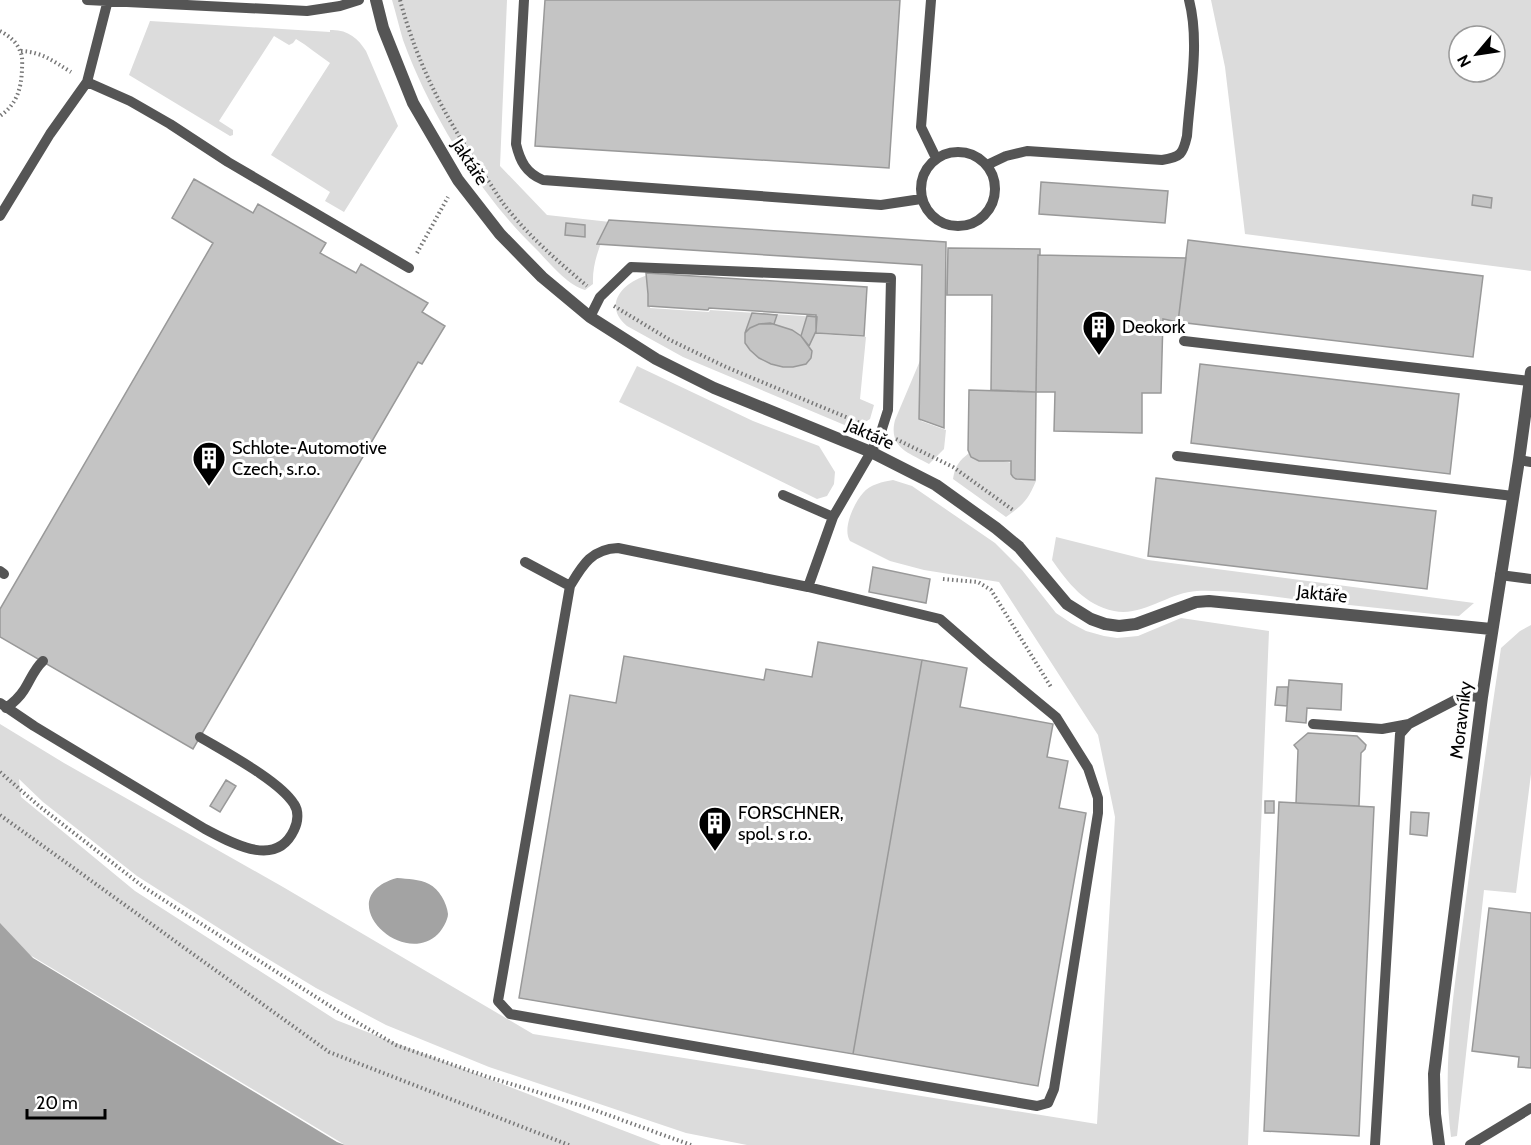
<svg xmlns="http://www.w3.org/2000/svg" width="1531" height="1145" font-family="Cabin,sans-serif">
<rect width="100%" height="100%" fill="#fff"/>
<path fill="#dcdcdc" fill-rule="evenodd" d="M392,0H507L500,166L547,215L610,222C601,242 592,262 593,284L585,290C569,286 550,264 539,252C528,241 517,230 507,218C463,166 427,105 403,40C399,27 396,13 392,0Z
M1211,0H1531V271L1245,234L1225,67ZM1459,36H1495V72H1459Z
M150,21L330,32V30C347,29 358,38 366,51L398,126L344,212L325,201L330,192L271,155L330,63C318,55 308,46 296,39L293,43L289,45L274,36L219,121L233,130V135L230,136L129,75Z
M648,275L650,308L709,312L710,310L818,317V334L866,337L860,399L874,405L870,419L854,429L683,357L627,326C602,305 623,282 648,275Z
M922,356L921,421L946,430L944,449L929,464C909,453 888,448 895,420Z
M637,366L753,421L819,446L835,472L834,484L827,496L817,499L619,402Z
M969,453L1012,463L1036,481C1028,500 1023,505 1006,517L953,479C955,466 959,461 969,453Z
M893,480L912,486L995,543L1022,570L1056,613L1071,623L1086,631L1104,636L1117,638L1138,636L1181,618L1269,631L1248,1145H747L686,1133L489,1067L386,1025L316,988L250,948L137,876L43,802L19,779L21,797L135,891L336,1020L661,1145H345L30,955L0,924V724L64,763L283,887L533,1034L1097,1124L1115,817L1098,735L999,582L924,570L890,561L850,541C842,529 854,503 863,493C870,484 883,482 893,480Z
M1056,537L1148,560L1474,603L1459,616L1443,615C1393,610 1343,604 1293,599C1261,595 1229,590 1197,591C1169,592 1143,617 1114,611C1085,605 1068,583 1052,560Z
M1531,625V774L1516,893L1484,890L1457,1136L1451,1137C1442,1068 1453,998 1462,929C1474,835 1487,742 1501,648L1520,631Z"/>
<path fill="#a3a3a3" d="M397,878C408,879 419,879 429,884C439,889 447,903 448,914C448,920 442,930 438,934C401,970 329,897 397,878Z
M0,923L33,958L337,1142L345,1145H0Z"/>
<path fill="#c4c4c4" stroke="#999" stroke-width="1.5" d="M545,0H900L889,168L535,146Z
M194,179L253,213L258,204L326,243L320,253L356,273L361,264L428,303L422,312L445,326L422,364L418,362L193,749L0,637V609L213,243L172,218Z
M1041,182L1168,191L1165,223L1039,214Z
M1473,195L1492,198L1491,208L1472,205Z
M609,220L946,242L944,428L919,419L922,265L597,244Z
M566,223L585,225V237L565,235Z
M1188,240L1483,276L1473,357L1178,322Z
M948,248L1040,249V255H1038L1036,392L991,390L992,295H947Z
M1038,255L1186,258L1178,322L1163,319L1161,393H1142V433L1054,431L1055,392H1036Z
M646,273L867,287L864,336L816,333V315L709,308L708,310L648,306V294Z
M752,313L777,315L774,324H759L750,328L745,333Z
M807,316L817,317L816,331L809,346L801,336Z
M770,323L792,330L801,336L812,351L811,358L806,364L793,367H783L771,364L759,358L750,350L745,343V333L750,328L759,324Z
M1200,364L1459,394L1450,474L1191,443Z
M969,390L1036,392L1035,480L1016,479L1013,477L1011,474V461H979L971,457L968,450Z
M1156,478L1436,511L1427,589L1148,556Z
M873,567L930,579L926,603L869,592Z
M818,642L922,660L853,1054L519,998L570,695L616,703L624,656L764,680L766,669L812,677Z
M922,660L967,668L960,707L1053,724L1047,757L1068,761L1059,808L1086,813L1038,1086L853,1054Z
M1289,680L1342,684L1341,710L1307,708L1306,723L1286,721Z
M1277,687H1288L1287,706L1275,705Z
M1308,733L1357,736L1366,745L1365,749L1361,753L1359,806L1296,803L1298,750L1294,745Z
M226,780L236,786L220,812L210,806Z
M1265,801H1274V813H1265Z
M1279,802L1374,807L1359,1136L1264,1131Z
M1411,812L1429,813L1427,836L1410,834Z
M1489,908L1531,913V1068L1518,1067L1519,1057L1472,1051Z"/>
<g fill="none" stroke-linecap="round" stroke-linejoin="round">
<path stroke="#777" stroke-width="4" stroke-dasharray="1.5 3" stroke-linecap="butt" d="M400,0C418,66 444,115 482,172C492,185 500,201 511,213C533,240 560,263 587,286
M0,31C8,35 17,42 20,51C23,56 22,64 22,70C21,89 17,104 0,116
M21,51C42,52 53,61 71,72
M417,253L448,197
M614,306L670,340L726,367L865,425
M896,439L953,467L1013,510
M943,579L978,582L991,590L1051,687
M0,772L39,806L145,888L341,1013L396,1045L485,1076L586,1107L691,1145
M0,815L329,1052L569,1145"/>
<path stroke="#555" stroke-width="10" d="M87,0L307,11L340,6L359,0
M524,0L516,144C520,161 526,173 543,180L881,205L921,199
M931,0L921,127L936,158
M87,82L108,0
M921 189a37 37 0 1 1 74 0a37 37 0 1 1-74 0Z
M987,165L1006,156L1027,151L1162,160C1181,157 1183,154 1187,136C1190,92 1200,42 1189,0
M0,216L50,134L87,82L130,101L170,124L228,162L409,268
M1184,341L1529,381
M1177,456L1513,496
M1519,460L1531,462
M783,495L833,517
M525,562L570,586C582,566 591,549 618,548L808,587
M0,571L4,574
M1500,575L1531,579
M570,586L498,1001L510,1014L1037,1106L1048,1103L1054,1089L1098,813V798L1088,768L1056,717L987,660L940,619L808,587L833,517L871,452L881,432L888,410L891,278L631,267L600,297L590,317
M0,703L34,726L205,829C232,843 276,869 294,830C298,822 299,811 294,804C280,781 225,752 200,737
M6,708C13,703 19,698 24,690C30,681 34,669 43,661
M1313,724L1382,729L1409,724
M1375,1145L1400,734L1409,724L1463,696L1482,697
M1470,1145L1531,1108"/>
<path stroke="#555" stroke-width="12" d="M376,0L383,28L413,103L458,180L500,234L542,277L590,317L656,359L714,388L871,452L936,485L996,528L1019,547L1067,604L1091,619L1105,624L1119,626L1136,624L1196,602L1209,601L1491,629
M1439,1145L1435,1114L1434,1074L1482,697L1519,460L1531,372"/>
</g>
<defs>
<symbol id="building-pin" viewBox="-11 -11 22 30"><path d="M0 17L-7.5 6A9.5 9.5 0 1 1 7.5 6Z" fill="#000" stroke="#fff"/><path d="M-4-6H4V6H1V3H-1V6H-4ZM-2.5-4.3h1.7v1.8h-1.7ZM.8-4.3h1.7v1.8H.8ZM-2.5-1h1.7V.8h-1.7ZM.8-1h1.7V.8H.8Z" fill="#fff"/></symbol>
</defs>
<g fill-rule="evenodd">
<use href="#building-pin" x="1080" y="308" width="38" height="52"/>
<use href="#building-pin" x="190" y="439" width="38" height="52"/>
<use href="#building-pin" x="696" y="804" width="38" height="52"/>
</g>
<g text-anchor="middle" stroke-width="6" stroke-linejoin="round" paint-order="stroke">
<g font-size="18" fill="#000" stroke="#fff">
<text transform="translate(470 162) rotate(57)" y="6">Jaktáře</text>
<text transform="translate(870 434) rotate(24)" y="6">Jaktáře</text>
<text transform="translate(1322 594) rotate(6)" y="6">Jaktáře</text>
<text transform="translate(1461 720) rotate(-83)" y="6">Moravníky</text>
</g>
<g font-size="18" fill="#000" stroke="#fff" text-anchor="start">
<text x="1122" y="333">Deokork</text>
<text x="232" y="454">Schlote-Automotive<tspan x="232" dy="21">Czech, s.r.o.</tspan></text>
<text x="738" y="819">FORSCHNER,<tspan x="738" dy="21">spol. s r.o.</tspan></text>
</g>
</g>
<g transform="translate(1477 54) rotate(241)"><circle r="28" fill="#ffffff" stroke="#999999" stroke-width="1.5"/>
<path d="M0-4.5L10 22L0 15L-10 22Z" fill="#000000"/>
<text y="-9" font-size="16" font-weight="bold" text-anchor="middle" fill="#000000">N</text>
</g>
<path d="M27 1109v9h78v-9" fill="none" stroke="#000000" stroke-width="3"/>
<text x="36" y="1109" font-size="18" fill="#000000" stroke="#ffffff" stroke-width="4.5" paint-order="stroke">20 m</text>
</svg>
